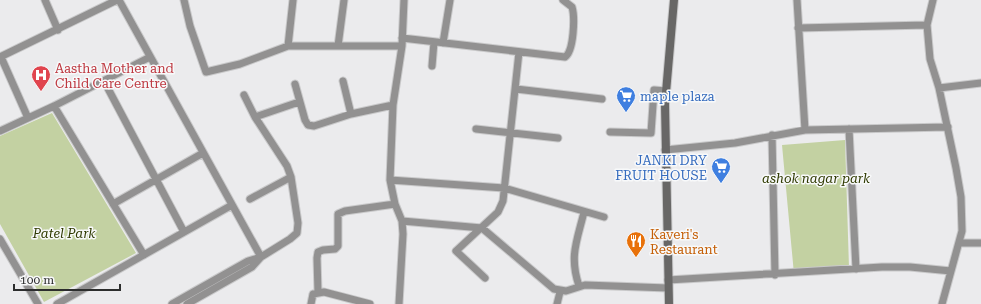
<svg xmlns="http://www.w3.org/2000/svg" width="981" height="304" font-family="'Roboto Serif',serif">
<rect width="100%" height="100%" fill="#ebebed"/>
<path fill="#c3d1a2" d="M52,113L136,253L44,302L0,224V136Z
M845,140L849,268L794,274L782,145Z"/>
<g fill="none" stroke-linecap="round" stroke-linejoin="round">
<defs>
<path id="street" d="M45,0L58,30
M119,0L261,257
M184,0L190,26L206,72L240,64L288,46H402
M797,0L805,130
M933,0L927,25L930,59L939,88L956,168L961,197L962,231L942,304
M798,28L927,25
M402,38L565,57C574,51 575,17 572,7L563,0
M443,43L450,0
M288,46L293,0
M338,46L344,0
M0,57L117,0
M1,57L28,118
M432,66L434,42
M104,81L184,232
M343,81L351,114
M295,84L305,120L308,125L314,126L351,114L393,105
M939,88L981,83
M516,89L602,99
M54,106L144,255
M255,117L299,102
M476,129L558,138
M849,129L856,269
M0,131L54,106L150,57
M610,132L651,133L654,90L666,91
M772,135L775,275
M665,150L735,143L805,130L948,127
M390,180L504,188L604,217
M250,199L291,177
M113,204L203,153
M402,221L482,228L554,289L566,291L585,285L668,288
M0,239L38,304
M959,243H981
M485,278L456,251L498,212L503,201L519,52
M668,280L882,267H910L951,271
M579,286C569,256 577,241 584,212
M318,292L317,258L318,252L323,250L335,249L338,246V214L345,211L395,204
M57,304L232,205
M172,304L248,261L261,257L290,239L297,233L298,223L291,177L287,166L255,117L244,95
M187,304L252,267L261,257
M311,304L313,294L324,292L370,304
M399,304L403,234L402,221L395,204L390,180L393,105L402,46L404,0
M557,304L560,292"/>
<path id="secondary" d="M669,304L665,104L674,0"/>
</defs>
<use href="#street" stroke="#c9c9ca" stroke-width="9"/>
<use href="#secondary" stroke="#c9c9ca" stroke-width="10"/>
<use href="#street" stroke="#929191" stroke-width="7"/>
<use href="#secondary" stroke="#686766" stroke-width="8"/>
</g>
<defs>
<symbol id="hospital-pin" viewBox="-11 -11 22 30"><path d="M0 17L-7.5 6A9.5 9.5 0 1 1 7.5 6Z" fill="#e0444e" stroke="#f8f9fa"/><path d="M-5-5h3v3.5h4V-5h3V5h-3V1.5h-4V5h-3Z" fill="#fff"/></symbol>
<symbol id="supermarket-pin" viewBox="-11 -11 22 30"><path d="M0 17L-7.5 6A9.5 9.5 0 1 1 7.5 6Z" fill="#3f7fe0" stroke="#f8f9fa"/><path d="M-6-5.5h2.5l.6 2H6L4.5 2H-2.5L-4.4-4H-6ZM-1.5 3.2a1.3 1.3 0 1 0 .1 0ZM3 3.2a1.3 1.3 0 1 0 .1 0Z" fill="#fff"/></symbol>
<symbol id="restaurant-pin" viewBox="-11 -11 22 30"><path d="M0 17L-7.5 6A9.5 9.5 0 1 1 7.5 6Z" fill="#e8710a" stroke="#f8f9fa"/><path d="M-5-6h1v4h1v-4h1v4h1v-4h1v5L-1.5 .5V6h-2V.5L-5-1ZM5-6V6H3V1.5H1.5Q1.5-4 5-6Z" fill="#fff"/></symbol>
</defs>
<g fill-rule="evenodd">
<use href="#hospital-pin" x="30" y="64" width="22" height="30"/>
<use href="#supermarket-pin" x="615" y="85" width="22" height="30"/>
<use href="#supermarket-pin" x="710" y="156" width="22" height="30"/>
<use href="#restaurant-pin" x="625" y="230" width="22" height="30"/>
</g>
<g text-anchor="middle" stroke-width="3" stroke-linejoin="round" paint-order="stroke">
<g font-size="13" fill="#be3a42" stroke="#f8f9fa" text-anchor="start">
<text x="55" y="73">Aastha Mother and<tspan x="55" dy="15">Child Care Centre</tspan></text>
</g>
<g font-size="13" fill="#366cbe" stroke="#f8f9fa" text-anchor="start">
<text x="640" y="101">maple plaza</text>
<text x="707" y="165" text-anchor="end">JANKI DRY<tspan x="707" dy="15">FRUIT HOUSE</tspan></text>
</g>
<g font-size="13" font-style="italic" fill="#2f3a01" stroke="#f8f9fa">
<text x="816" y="183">ashok nagar park</text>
<text x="64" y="238">Patel Park</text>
</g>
<g font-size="13" fill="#c56008" stroke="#f8f9fa" text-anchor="start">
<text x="650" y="239">Kaveri's<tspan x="650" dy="15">Restaurant</tspan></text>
</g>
</g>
<path d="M14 284v6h106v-6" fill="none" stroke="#2c2d2d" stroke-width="2"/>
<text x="20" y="284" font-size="12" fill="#2c2d2d" stroke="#f8f9fa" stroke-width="3" paint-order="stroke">100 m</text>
</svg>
